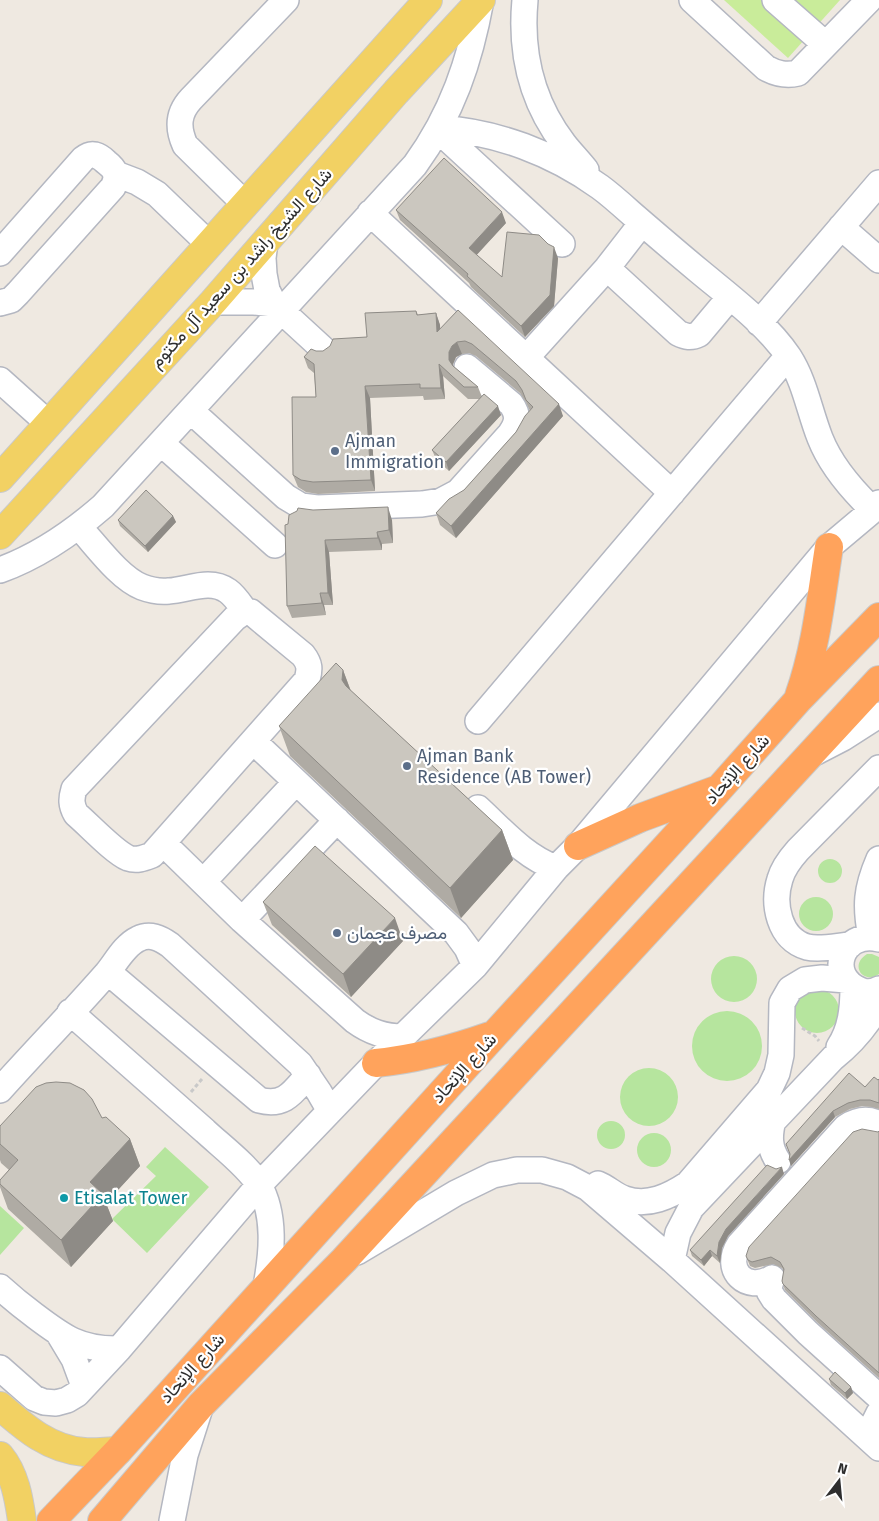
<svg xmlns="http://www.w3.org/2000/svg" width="879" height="1521" font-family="'Fira Sans',Vazirmatn,sans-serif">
<rect width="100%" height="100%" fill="#efe9e1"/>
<path fill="#b6e59e" d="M818 871a12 12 0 1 1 24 0a12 12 0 1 1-24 0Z
M799 914a17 17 0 1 1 34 0a17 17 0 1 1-34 0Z
M867,954H872L879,957V974C863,985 849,965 867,954Z
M711 979a23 23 0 1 1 46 0a23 23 0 1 1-46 0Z
M795 1011a22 22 0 1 1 44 0a22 22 0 1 1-44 0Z
M692 1046a35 35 0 1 1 70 0a35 35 0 1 1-70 0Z
M620 1097a29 29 0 1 1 58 0a29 29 0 1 1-58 0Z
M597 1135a14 14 0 1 1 28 0a14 14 0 1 1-28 0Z
M637 1150a17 17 0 1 1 34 0a17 17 0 1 1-34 0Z
M165,1147L209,1187L147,1253L112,1219L156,1176L146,1167Z
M0,1206L24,1228L0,1255Z"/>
<path fill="#c9ec9a" d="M724,0H840L788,58Z"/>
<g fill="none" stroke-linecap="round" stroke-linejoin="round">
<defs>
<path id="minor" d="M525,0C520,53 531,101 564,144C571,153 579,161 586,170
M692,0L766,68C777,74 786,76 798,73L869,0
M775,0L825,44
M439,128C497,132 553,153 600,187C611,195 622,205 632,214C654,233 676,252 699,271C729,296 767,324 789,357C805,382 809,410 820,438C831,466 851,489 873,510
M438,130L562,244
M116,174L137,182L157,194L209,244
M245,204L185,145C177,127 178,113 191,99L286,0
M370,213L672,493
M841,227L879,260
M265,242L263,258L264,274L267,290L274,304L323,349
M0,253L83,159C87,156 90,154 95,155C99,156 103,159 106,162C115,169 119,175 113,187L18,293L11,300L0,303
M607,268L678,333C686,337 691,338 699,334L730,297
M213,302H254L274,304
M759,323L879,183
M526,358L607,268L642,223
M0,380L48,423
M191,411L286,497L301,506L317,508L422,504L441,501L458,492L510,434C518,423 519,415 511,404L467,367
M161,443L275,545
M79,527C96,545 119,578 142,587C150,590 160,592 169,591C188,590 210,578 228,591C235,596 240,604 245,611
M0,570C39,556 72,533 103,506L415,165C452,114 470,61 481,0
M245,611L251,612L257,617L303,655C310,664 310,669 307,680L152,855C144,858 137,861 128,858C114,852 89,825 76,814C71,805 71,799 74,789L235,618Z
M478,721L788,356
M253,741L456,933L467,948L475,966
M816,752L843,738L879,715
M478,808C502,830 525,857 556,868
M163,843L242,920L355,1021C370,1032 384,1037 403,1037
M203,882L296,782
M242,920L337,820
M871,937C865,906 866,889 879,859
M879,939C841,930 826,976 860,990C866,993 873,992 879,989
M850,945C837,946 820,950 807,947C779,939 772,904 780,879C783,868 790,859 798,850L879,768
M108,972L259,1100C285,1107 293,1092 308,1075
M70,1012C115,1052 160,1091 205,1131C221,1146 249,1167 259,1185C276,1215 272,1254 266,1286
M839,1047C851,1029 853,1008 853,987
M0,1090C35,1051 72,1013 107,973C116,962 125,945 138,939C150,933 160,938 170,945L300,1064L319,1092L330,1111
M773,1120C769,1136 769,1148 778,1161
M598,1184C608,1188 615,1196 625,1199C648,1207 670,1196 688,1184L769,1090L777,1073L781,1055L782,1003L790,989L805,980L822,978L846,980
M357,1252L456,1193L493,1175L517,1170H542L567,1177L588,1188L672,1260L879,1448
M672,1260L678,1233L691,1208L833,1058C853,1042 867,1026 879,1003
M772,1278C746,1293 723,1270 739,1245L846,1127C857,1120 868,1118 879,1124
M772,1278L769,1287V1291L774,1299L808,1333L879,1397
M0,1287C11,1297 22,1306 34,1315C63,1337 80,1350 119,1349
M59,1334L74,1359L84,1386
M0,1368L34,1398L44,1402L56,1403L67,1400L77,1394L119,1349L259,1185L376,1063L475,966L556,868L578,846L829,547L873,510L879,503
M870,1439L875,1421L879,1413
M172,1521L185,1455L201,1405"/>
<path id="major" d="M0,478L428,0
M0,535L213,302L396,92L481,0
M0,1406C25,1428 49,1449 84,1452C95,1453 107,1451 118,1451
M0,1456C15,1474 19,1499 22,1521"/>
<path id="highway" d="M799,696C816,648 821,598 829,547
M578,846L640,818L716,790
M376,1063C416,1059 453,1049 490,1036
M51,1521L118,1451L494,1035L719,789L798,700L879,617
M102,1521L201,1405L344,1260L879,680"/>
</defs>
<use href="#minor" stroke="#b4b7c1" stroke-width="28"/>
<use href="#major" stroke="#c9c9c9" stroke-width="30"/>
<use href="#highway" stroke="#c9c9c9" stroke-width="30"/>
<path stroke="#c9c9c9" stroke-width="3" stroke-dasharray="4 2.5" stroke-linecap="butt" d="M802,1028L815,1036L819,1041
M191,1092L202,1079"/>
<use href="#minor" stroke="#fff" stroke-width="25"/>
<use href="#major" stroke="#f2d163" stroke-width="28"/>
<use href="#highway" stroke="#ffa35c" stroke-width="28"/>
</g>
<path fill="#afaba4" d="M396,210L506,223L476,255L502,277L558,258L554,306L525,337L471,287L469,283L400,220Z
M458,310L563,416L456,538L440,525L436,513L464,490L516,432L530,411L526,402L520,393L476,356L469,353L462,354L456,357L453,364V366L478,387L482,397L501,415L449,471L436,459L432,450L480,399H468L443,376L445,399L424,400L423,396L370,398L375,491L318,494L306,492L298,487L293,475L316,397L314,373L308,368L304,357L316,351H323L367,337L416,311L418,315L436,313L440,325V329Z
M297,511L392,520L393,543L382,544V550L329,552L333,605H324L326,615L292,618L287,606L288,524Z
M173,516L176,522L148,552L120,526L118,520Z
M343,670L351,691L502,830L513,860L461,918L290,756L279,726Z
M263,902L403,941L351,997L272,925Z
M879,1079V1109L872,1107L862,1106L850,1109L835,1117L791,1166L790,1154L786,1144L865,1087Z
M102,1118L130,1139L140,1166L106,1203L113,1221L71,1267L8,1209L0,1187V1180L9,1170L1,1163L0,1160V1126Z
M879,1131V1378L818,1323L785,1290L782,1281L784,1271L782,1268L773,1264L755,1268L750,1266L746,1256Z
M784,1174L728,1236L722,1248L720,1263L712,1256L704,1266L692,1256L690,1250Z
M829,1379L851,1387L853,1393L847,1399L831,1385Z"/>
<path fill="#8e8b86" d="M502,212L506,223L473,259L469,248Z
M554,247L558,258L554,306L525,337L521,326Z
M436,313L440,325L441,344L437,332Z
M457,342L462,354L456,357L453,364V371L449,360V352L452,346Z
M439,364L443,376L445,399L441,388Z
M365,386L370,398L375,491L371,480Z
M559,404L563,416L456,538L451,526Z
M498,406L501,415L449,471L446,462Z
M388,507L392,520L393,543L389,530Z
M173,516L176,522L148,552L145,546Z
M377,532L382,544V550L378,538Z
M325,540L329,552L333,605L328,593Z
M320,593L324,605L326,615L322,603Z
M343,670L354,700L342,680Z
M502,830L513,860L461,918L450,888Z
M395,918L403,941L351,997L343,974Z
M833,1111L835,1117L791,1166L789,1160Z
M130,1139L140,1166L106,1203L113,1221L71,1267L61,1240L90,1182Z
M782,1167L784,1174L728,1236L722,1248L720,1263L717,1256L719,1242L726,1229Z
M710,1250L712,1256L704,1266L701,1260Z
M851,1387L853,1393L847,1399L845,1393Z"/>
<path fill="#cbc7bf" stroke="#8e8b86" d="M444,158L502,212L469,248L502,277L507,232L539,235L548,244L554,247L550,295L521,326L467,276L468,274L396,210Z
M458,310L559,404L451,526L436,513L449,499L464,490L516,432L525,416L533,407L526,400L522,390L516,381L472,344L465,341L457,342L452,346L449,352V360L453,366L478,387H464L439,364L441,388H420V384L365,386L371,480L313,482L301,480L293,475L292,397H316L314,364L304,357L311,349L316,351H323L330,346L333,339L367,337L365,313L416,311L417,315L436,313L437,332Z
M484,394L498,406L446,462L432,450Z
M146,490L173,516L145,546L118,520Z
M388,507L389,530L377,532L378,538L325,540L328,593H320L322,603L287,606L285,525L288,524L289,515L297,511L298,508L313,510Z
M336,663L343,670L342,680L346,686L502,830L450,888L279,726Z
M315,846L395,918L343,974L263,902Z
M849,1073L865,1087L874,1077L878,1080L879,1079V1103L870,1100H860L848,1103L833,1111L789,1160L790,1154L786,1144Z
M56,1082L70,1083L84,1090L92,1099L102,1118L106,1117L130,1139L90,1182L103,1194L61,1240L0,1184V1180L18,1160L0,1144V1126L36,1087L46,1083Z
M862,1129L878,1132L879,1131V1373L816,1316L783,1284L782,1281L784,1269L780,1262L771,1257L752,1262L748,1260L746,1256L749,1247L853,1132Z
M767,1165L776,1169L782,1167L726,1229L719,1242L717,1256L710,1250L701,1260L690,1250Z
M835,1372L851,1387L845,1393L829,1379Z"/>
<g fill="#5c6f8a" stroke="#fff" stroke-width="2">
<circle cx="335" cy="451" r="5"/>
<circle cx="407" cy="766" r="5"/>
<circle cx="337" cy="933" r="5"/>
</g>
<circle fill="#0f9aa8" stroke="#fff" stroke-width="2" cx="64" cy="1198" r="5"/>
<g text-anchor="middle" stroke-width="4.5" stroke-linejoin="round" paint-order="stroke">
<g font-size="18" fill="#2e2e2e" stroke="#fff">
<text transform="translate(241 268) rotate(-48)" y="6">شارع الشيخ راشد بن سعيد آل مكتوم</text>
<text transform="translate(737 769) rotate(-48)" y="6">شارع الإتحاد</text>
<text transform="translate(464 1068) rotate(-48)" y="6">شارع الإتحاد</text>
<text transform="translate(192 1368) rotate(-48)" y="6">شارع الإتحاد</text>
</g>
<g font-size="18" fill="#4e5e75" stroke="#fff" text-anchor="start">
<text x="345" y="447">Ajman<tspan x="345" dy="21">Immigration</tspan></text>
<text x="417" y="762">Ajman Bank<tspan x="417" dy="21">Residence (AB Tower)</tspan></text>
<text x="347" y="939">مصرف عجمان</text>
</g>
<g font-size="18" fill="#0d838f" stroke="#fff" text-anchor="start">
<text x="74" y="1204">Etisalat Tower</text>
</g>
</g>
<g transform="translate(839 1481) rotate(16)" stroke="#ffffff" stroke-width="4" paint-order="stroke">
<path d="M0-4L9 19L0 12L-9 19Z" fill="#2e2e2e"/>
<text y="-8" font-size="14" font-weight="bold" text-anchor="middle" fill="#2e2e2e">N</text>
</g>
</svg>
